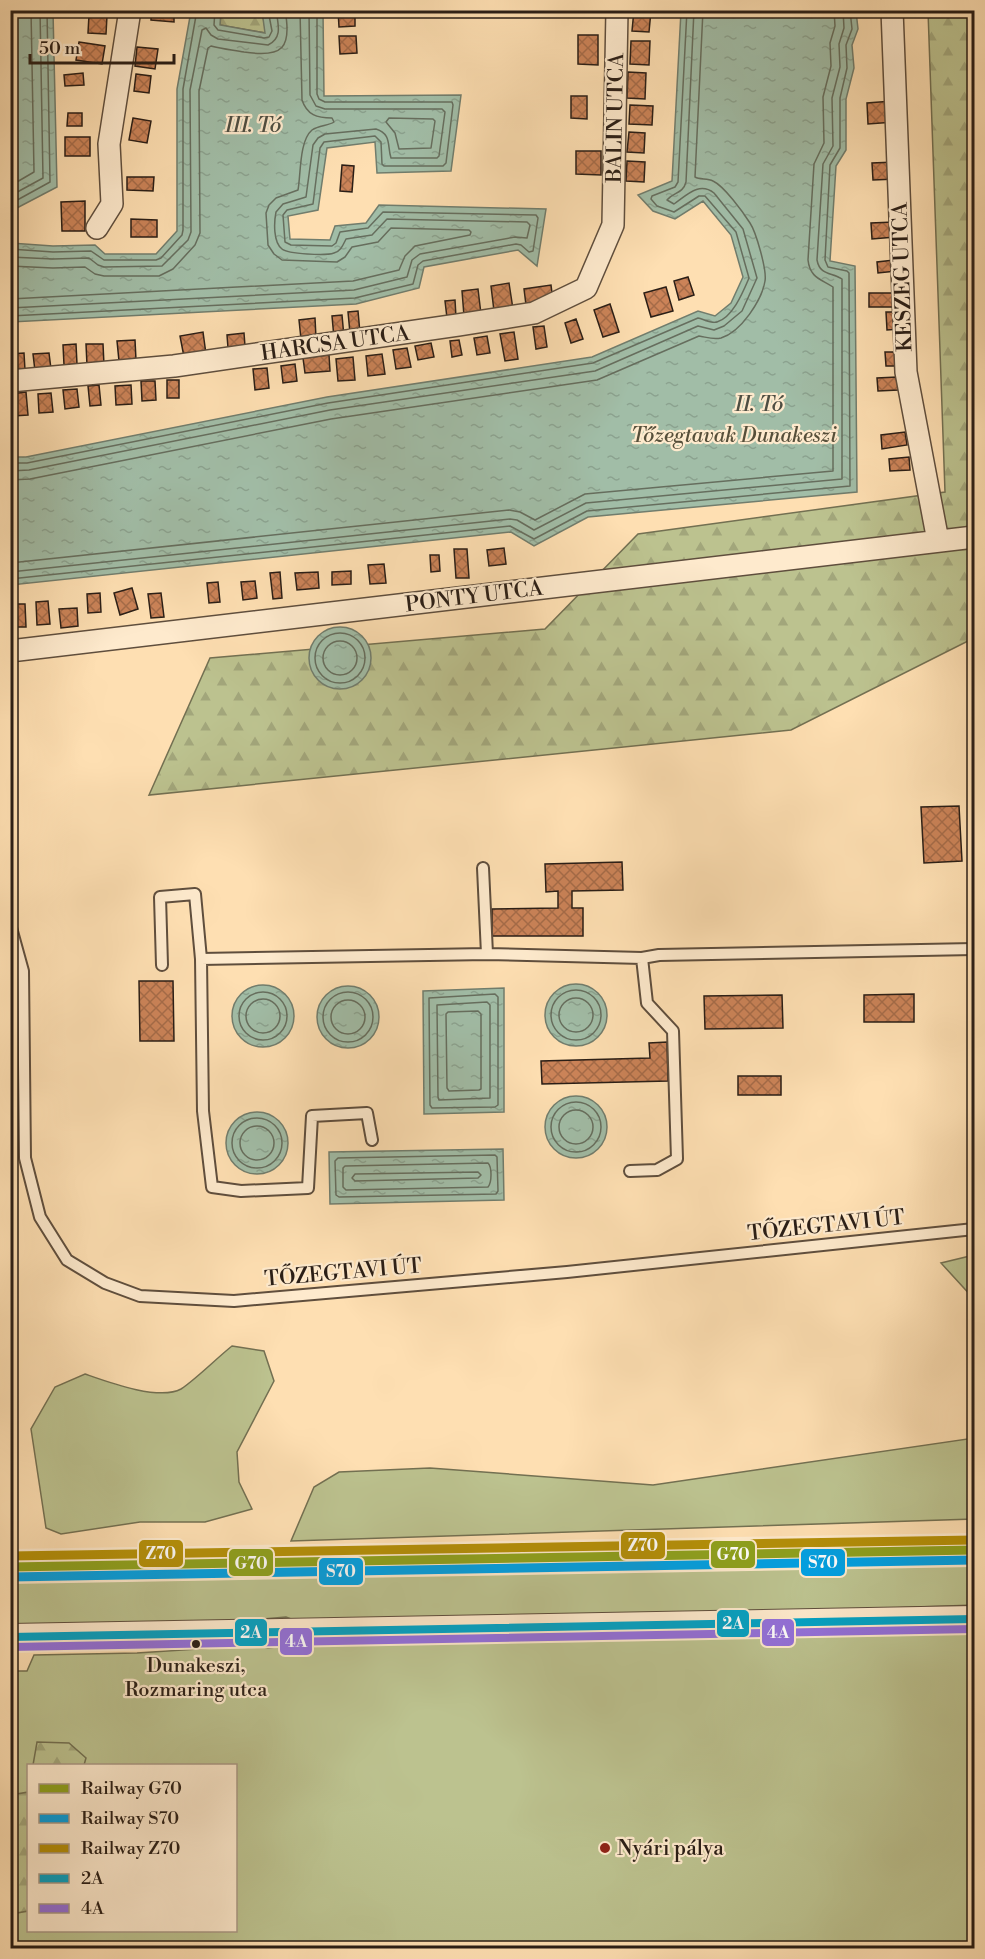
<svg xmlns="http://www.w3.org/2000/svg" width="985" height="1959" font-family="'Libre Bodoni',serif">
<defs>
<pattern id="forest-firs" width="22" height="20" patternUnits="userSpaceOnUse" patternTransform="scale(1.5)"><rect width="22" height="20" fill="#bcc28f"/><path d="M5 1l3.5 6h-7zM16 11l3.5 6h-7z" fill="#a2a67b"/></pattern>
<pattern id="water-ripples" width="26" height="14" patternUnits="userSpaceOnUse" patternTransform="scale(1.5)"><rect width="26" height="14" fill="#a1bda7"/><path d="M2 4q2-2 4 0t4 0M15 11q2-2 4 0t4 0" fill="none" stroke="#8ba28f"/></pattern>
<pattern id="building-cross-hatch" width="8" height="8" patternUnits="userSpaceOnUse" patternTransform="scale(1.5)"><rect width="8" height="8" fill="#cb8358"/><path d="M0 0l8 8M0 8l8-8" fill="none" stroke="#a56b48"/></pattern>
</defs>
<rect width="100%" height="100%" fill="#fedfb2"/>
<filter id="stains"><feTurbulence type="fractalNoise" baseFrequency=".00333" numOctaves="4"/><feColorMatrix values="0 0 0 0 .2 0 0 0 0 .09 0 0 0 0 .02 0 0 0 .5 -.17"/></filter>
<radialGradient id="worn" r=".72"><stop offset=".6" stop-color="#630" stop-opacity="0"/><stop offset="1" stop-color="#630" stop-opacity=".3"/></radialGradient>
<path fill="#bcc28f" stroke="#737052" stroke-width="1.5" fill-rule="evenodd" d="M974,1255V1299L941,1263Z
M232,1346L264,1351L274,1381L237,1452L239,1482L252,1509L205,1522H140L61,1534L46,1528L31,1429L55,1387L85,1374C108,1382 159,1401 181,1389C195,1380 218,1357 232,1346Z
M974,1438V1519L291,1541L314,1487L339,1472L430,1468L653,1485Z
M974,1560V1605L431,1624L307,1625L286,1617L263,1619L238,1629L11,1635L10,1578Z
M974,1622V1948H11L10,1671H27L34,1655L137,1653L213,1648L247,1643L268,1648L349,1638L375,1643L449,1631L629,1627L634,1638L652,1639L661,1632H685L690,1638L706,1633ZM28,1766H236V1930H28Z"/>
<path fill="url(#forest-firs)" stroke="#737052" stroke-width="1.5" d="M221,11H262L266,33L220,25Z
M928,11H974V638L791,730L149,795L210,658L545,629L638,534L945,492Z
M37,1742L69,1743L86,1758L84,1765H33Z
M28,1789V1911L11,1914V1795L28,1792Z"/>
<path fill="url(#water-ripples)" stroke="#717d6d" stroke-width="1.5" d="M11,10L53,11L57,187L13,210L11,242Z
M191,11H221L220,25L265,33L262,11H323L324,96L461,95L451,171L377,173L375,142L327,148L318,210L288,216L290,239L330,240L335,226L366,223L379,205L546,209L537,266L518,250L424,267L419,288L356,304L11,322V243L53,246L95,245L105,254H156L177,231V89Z
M681,11H856L858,29L852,45L854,68L846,99V150L836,166L830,261L855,266L857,492L588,517L534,546L511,532L11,585V457H26L327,397L592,357L698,311L715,316L731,303L743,277L731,235L703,201L675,219L653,211L638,195L672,181Z
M309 658a31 31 0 1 1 62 0a31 31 0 1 1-62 0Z
M545 1015a31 31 0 1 1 62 0a31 31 0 1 1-62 0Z
M232 1016a31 31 0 1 1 62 0a31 31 0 1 1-62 0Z
M317 1017a31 31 0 1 1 62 0a31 31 0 1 1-62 0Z
M504,988V1112L424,1114L423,991Z
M545 1127a31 31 0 1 1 62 0a31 31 0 1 1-62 0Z
M226 1143a31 31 0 1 1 62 0a31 31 0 1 1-62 0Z
M503,1149L504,1200L330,1204L329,1152Z"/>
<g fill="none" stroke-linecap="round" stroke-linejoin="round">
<path stroke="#666e5e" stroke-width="1.5" d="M215,10L214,25L218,30L264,38L269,37L272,31L268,10
M389,118L433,119L435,121L431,148L399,149L395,133L386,122Z
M10,186L34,172L31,10
M10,196L43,178L40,10
M10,204L50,182L47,10
M10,249L53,252L91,251L104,260H156L161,258L182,235L183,230V89L197,10
M10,257L53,259L89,258L98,265L104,267L162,266L188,240L191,232L190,90L202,30L206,28L211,35L218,39L268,45C283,38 278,24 276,10
M10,266L53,268L85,267L95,274L104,276H159L173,269L195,245L200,233L199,91L208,48L211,46C222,49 233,50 244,52C283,58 292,48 285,10
M10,299L353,281L399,270L405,256L415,246L470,235L471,232L469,230L391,228L378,242L352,247L345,257L337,262L282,260L274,254L268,245L266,213L269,205L276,198L298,190C301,174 299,141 312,130C319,125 328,126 334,122L332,118C317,118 307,115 302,100L300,10
M10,308L354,290L407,277L412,260L420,254L515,237L527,238L530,225L527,222L387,219L372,235L346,239C343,245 341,251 334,253C326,256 288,254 282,249C273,242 274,222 276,212L283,204L306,197L313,145L318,138L325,134L376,129C392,134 387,146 391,158H437L439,156L445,112L442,109H325L316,106L310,95L309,10
M10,316L355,298L413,284L418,265L423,261L516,244L521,245L529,252L533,251L538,218L536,215L383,212L368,228L340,232L336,243L332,246L291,245L285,242L283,215L287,210L313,204L320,148L324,142L375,136L381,142L382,164L384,166H443L446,163L453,105L452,102H325L319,99L317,94V10
M10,463H27L328,403L593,363L698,318C703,319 712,324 717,322C733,317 743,292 749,278L736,232L705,196H699L674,212L657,206L651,199L652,196L675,187L678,182L687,10
M10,471L29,470L330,410L595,371L698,326L714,330L724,326L742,311L757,278L743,229L714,193C699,181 686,196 674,204L667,200C673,192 683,194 686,182L694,10
M10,480L30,479L331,419L597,380L699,336C706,337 713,340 721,338C741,332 762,300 765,281C767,270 756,232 750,223C743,212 724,186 713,181C707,178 700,180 695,177L703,10
M10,563L509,510L520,512L535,520L585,494L833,471V287C821,279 810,278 808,260L814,164L824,143L823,97L831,66L830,43L835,26L834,10
M10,572L510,519L517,520L534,530L586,503L842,479V279C832,272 820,276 817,260L823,164L833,146L832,98L840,67L839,44L844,28L843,10
M10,579L510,526L534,539L587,511L850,486L849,273L847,271L828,267L825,260L830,165L840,148V98L847,68L846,45L852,29L850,10
M315 658a25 25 0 1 1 50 0a25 25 0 1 1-50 0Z
M323 658a17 17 0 1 1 34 0a17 17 0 1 1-34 0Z
M551 1015a25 25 0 1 1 50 0a25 25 0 1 1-50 0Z
M239 1016a24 24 0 1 1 48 0a24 24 0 1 1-48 0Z
M323 1017a25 25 0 1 1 50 0a25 25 0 1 1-50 0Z
M495,994L498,997V1105L495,1107L432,1108L430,1105L429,998Z
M559 1015a17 17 0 1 1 34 0a17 17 0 1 1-34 0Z
M246 1016a17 17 0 1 1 34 0a17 17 0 1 1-34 0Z
M331 1017a17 17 0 1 1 34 0a17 17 0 1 1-34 0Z
M487,1002L490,1005V1098L439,1100L438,1097L437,1005Z
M478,1011L481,1014V1089L479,1090L449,1091L447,1088L446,1014L448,1012Z
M551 1127a25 25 0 1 1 50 0a25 25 0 1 1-50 0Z
M559 1127a17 17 0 1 1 34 0a17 17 0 1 1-34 0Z
M232 1143a25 25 0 1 1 50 0a25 25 0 1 1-50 0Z
M240 1143a17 17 0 1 1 34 0a17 17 0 1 1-34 0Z
M495,1155L497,1157L498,1191L496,1194L339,1197L336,1195L335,1161L338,1158Z
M488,1163C492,1167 492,1182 488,1187L346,1190L343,1187V1168L345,1166Z
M478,1172L481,1175L478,1178L355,1181L352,1178L355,1174Z"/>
</g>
<path fill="url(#building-cross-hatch)" stroke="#2a1e16" stroke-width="1.5" d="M151,10H174V22L151,20Z
M338,10H355V26L339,27Z
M634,10L651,11L649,32L632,31Z
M89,15L107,16L106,34L88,33Z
M578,35H598V65L578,64Z
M339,36H356L357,53L340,54Z
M631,41H650L649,65L630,64Z
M79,42L105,46L102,64L76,60Z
M137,47L158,49L155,69L135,66Z
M628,72L646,73L645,99L627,98Z
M83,73L84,85L65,86L64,75Z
M136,74L151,76L149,93L134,91Z
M571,96H587V119L571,118Z
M892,101L894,122L868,124L867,103Z
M630,105L653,106L652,125L629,124Z
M68,113H82V126H67Z
M133,118L151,121L147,143L129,140Z
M629,132L645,133L644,153L627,152Z
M65,137H90V156H65Z
M576,151H601V175L576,174Z
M627,161L645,162L644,182L626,181Z
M895,162L896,179L873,180L872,163Z
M342,165L354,166L352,192L340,191Z
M127,177H154L153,191L127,190Z
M85,201V231H62L61,202Z
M131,219L157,220V237H131Z
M894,222L895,237L872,239L871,223Z
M894,260L896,271L878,273L877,262Z
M688,277L694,295L679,300L674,281Z
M509,283L513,309L494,311L491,286Z
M551,285L553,301L526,305L524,289Z
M666,287L673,311L651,317L644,293Z
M478,289L481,314L464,316L462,291Z
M869,293H897V307H869Z
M455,300L456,317L447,318L445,301Z
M610,304L619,332L603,337L594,310Z
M358,311L360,333H350L348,312Z
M886,312H899L900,329L887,330Z
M342,315L344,337L334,338L332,316Z
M315,318L316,338L301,339L299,320Z
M576,319L583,339L571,343L565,323Z
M544,326L547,347L536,349L533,327Z
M203,332L206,354L184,357L180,336Z
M514,332L518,359L505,361L500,334Z
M244,333L245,346L228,348L227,335Z
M487,336L490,353L477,355L474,338Z
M135,340L136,360L119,361L117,341Z
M459,340L462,355L452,357L450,341Z
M431,343L434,357L418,360L415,346Z
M76,344L77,364L64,365L63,345Z
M86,344H103L104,365H87Z
M407,348L411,367L396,369L393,350Z
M885,352H897V366H886Z
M24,353L25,370L10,371V354Z
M49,353L51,369L35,371L33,354Z
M382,354L385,374L368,376L366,356Z
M329,355L330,371L305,373L303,358Z
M353,357L355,380L338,381L336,359Z
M295,364L297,381L283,383L281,366Z
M267,368L269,388L255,390L253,369Z
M897,377L898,390L878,391L877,378Z
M167,380H179V398H167Z
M141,381H155L156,400L142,401Z
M99,385L101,405L90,406L88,386Z
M131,385L132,404L116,405L115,386Z
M77,389L79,407L65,409L63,390Z
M26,392L28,415L13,416L11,394Z
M51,393L53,412L39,413L38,394Z
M905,432L907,445L882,449L881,435Z
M909,457L910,470L890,471L889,459Z
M504,548L506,564L489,566L487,550Z
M454,549H467L469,578H456Z
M430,555H439L440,571L431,572Z
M384,564L386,583L370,584L368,565Z
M351,571V584L332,585V572Z
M280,572L282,598L273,599L270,573Z
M318,572L319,588L297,590L295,573Z
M255,581L257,598L243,600L241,582Z
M218,582L220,602L209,603L207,583Z
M132,588L138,609L120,615L114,593Z
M100,593L101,612L88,613L87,594Z
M161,593L164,617L151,618L148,594Z
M48,601L50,624L37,625L36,602Z
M10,604H25L26,627H16V638H10Z
M77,608L78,626L61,628L59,609Z
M959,806L962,861L924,863L921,807Z
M622,862L623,890L572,891V908H583V936H492V909L558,908V891L546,892L545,864Z
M139,981H173L174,1041H140Z
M914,994V1022H864V995Z
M782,995L783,1028L705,1029L704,996Z
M667,1042L668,1081L542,1084L541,1061L650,1058L649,1043Z
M738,1076H781V1095H738Z"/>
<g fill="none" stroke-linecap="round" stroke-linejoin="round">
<defs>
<path id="service" d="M10,924L23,971L25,1158L40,1217L67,1260L105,1283L140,1296L234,1301L567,1272L974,1229
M487,954L642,958L647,1003L673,1031L677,1159L657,1170L630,1171
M642,958L659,955L974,949
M201,959L487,954L483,868
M162,965L160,897L195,894L201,959L203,1111L212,1187L241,1191L308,1188L312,1116L367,1113L372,1140"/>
<path id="minor" d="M892,10L906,372L938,541
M97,228L112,204L109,144L130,10
M10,381L174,366L458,325L534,313L586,288L613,225L617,10
M10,651L974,537"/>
<path id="tertiary" d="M10,1637L974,1619"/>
</defs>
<use href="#service" stroke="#5f4e3d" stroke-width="14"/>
<use href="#minor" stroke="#5f4e3d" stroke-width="24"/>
<use href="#tertiary" stroke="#5f4e3d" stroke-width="28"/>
<use href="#service" stroke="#feeacd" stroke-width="10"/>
<use href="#minor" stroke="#feeacd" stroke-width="21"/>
<use href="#tertiary" stroke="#feeacd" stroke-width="26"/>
<defs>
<path id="bus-1" d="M10,1637L974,1619"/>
<path id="bus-2" d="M10,1647L974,1629"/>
</defs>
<use href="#bus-1" stroke="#feeacd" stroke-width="12"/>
<use href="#bus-2" stroke="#feeacd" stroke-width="12"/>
<use href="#bus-1" stroke="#02a2c5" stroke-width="8"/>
<use href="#bus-2" stroke="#9370db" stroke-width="8"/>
<defs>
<path id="rail-1" d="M10,1567L974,1550"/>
<path id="rail-2" d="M10,1577L974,1560"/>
<path id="rail-3" d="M10,1556L974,1540"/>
</defs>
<use href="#rail-1" stroke="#feeacd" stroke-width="14"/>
<use href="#rail-2" stroke="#feeacd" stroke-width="14"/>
<use href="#rail-3" stroke="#feeacd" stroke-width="14"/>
<use href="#rail-1" stroke="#8ea01d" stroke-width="9"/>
<use href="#rail-2" stroke="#00a0e3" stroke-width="9"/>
<use href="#rail-3" stroke="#b48f08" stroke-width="9"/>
</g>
<circle fill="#2a1e16" stroke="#feeacd" stroke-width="2" cx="196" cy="1644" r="5"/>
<circle fill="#8f2418" stroke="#feeacd" stroke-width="2" cx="605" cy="1848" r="6"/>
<g text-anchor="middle" stroke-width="4.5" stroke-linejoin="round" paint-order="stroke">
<g font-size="20" fill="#2a1e16" stroke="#feeacd">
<text x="196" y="1672">Dunakeszi,<tspan x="196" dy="24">Rozmaring utca</tspan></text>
</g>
<g font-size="21" fill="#2a1e16" stroke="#feeacd">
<text transform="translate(615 118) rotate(-89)" y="7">BALIN UTCA</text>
<text transform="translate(902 277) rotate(-92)" y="7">KESZEG UTCA</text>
<text transform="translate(335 343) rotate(-8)" y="7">HARCSA UTCA</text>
<text transform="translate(474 596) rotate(-7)" y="7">PONTY UTCA</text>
<text transform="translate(826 1225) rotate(-6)" y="7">TŐZEGTAVI ÚT</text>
<text transform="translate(343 1272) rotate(-5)" y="7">TŐZEGTAVI ÚT</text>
</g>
<g font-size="21" font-style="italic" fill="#564f3a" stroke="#feeacd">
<text x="734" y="442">Tőzegtavak Dunakeszi</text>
</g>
<g font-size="21" fill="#2a1e16" stroke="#feeacd" text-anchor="start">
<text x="617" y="1855">Nyári pálya</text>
</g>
<g font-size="22" font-style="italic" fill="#4e4e42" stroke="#feeacd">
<text x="253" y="132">III. Tó</text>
<text x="759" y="411">II. Tó</text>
</g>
</g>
<g stroke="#feeacd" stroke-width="2">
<rect x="620" y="1531" width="46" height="29" rx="6" fill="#b48f08"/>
<rect x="138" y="1539" width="46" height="29" rx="6" fill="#b48f08"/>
<rect x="710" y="1540" width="46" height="29" rx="6" fill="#8ea01d"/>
<rect x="800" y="1548" width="46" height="29" rx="6" fill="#00a0e3"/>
<rect x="228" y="1548" width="46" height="29" rx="6" fill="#8ea01d"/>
<rect x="318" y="1557" width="46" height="29" rx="6" fill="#00a0e3"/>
<rect x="716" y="1609" width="34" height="29" rx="6" fill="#02a2c5"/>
<rect x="234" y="1618" width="34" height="29" rx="6" fill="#02a2c5"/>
<rect x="761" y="1618" width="34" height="29" rx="6" fill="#9370db"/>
<rect x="279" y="1627" width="34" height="29" rx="6" fill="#9370db"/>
</g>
<g font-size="16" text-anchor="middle" font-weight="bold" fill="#fff">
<text x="643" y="1551">Z70</text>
<text x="161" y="1559">Z70</text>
<text x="733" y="1560">G70</text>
<text x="823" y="1568">S70</text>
<text x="251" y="1569">G70</text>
<text x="341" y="1577">S70</text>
<text x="733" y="1629">2A</text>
<text x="251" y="1638">2A</text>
<text x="778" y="1638">4A</text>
<text x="296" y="1647">4A</text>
</g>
<rect width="985" height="1959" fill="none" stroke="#fedfb2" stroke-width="36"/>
<rect x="12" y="12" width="961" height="1935" fill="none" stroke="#2a1e16" stroke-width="3"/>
<rect x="18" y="18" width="949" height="1923" fill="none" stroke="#2a1e16" stroke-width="1.5"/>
<rect x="27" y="1764" width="210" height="168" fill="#feeacd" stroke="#a99884" stroke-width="1.5"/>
<rect x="39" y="1784" width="30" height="9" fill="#8ea01d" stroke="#a99884" stroke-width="1.5"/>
<text x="81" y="1794" font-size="18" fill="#2a1e16">Railway G70</text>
<rect x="39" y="1814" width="30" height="9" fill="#00a0e3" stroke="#a99884" stroke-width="1.5"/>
<text x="81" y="1824" font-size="18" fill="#2a1e16">Railway S70</text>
<rect x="39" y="1844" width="30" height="9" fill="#b48f08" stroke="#a99884" stroke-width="1.5"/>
<text x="81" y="1854" font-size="18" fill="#2a1e16">Railway Z70</text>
<rect x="39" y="1874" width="30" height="9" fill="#02a2c5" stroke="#a99884" stroke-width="1.5"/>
<text x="81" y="1884" font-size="18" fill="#2a1e16">2A</text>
<rect x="39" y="1904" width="30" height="9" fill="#9370db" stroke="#a99884" stroke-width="1.5"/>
<text x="81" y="1914" font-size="18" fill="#2a1e16">4A</text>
<path d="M30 54v9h144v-9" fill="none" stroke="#2a1e16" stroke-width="3"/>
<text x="39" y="54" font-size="18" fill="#2a1e16" stroke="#feeacd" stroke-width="4.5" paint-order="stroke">50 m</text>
<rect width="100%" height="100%" filter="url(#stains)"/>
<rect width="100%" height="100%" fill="url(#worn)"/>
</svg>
